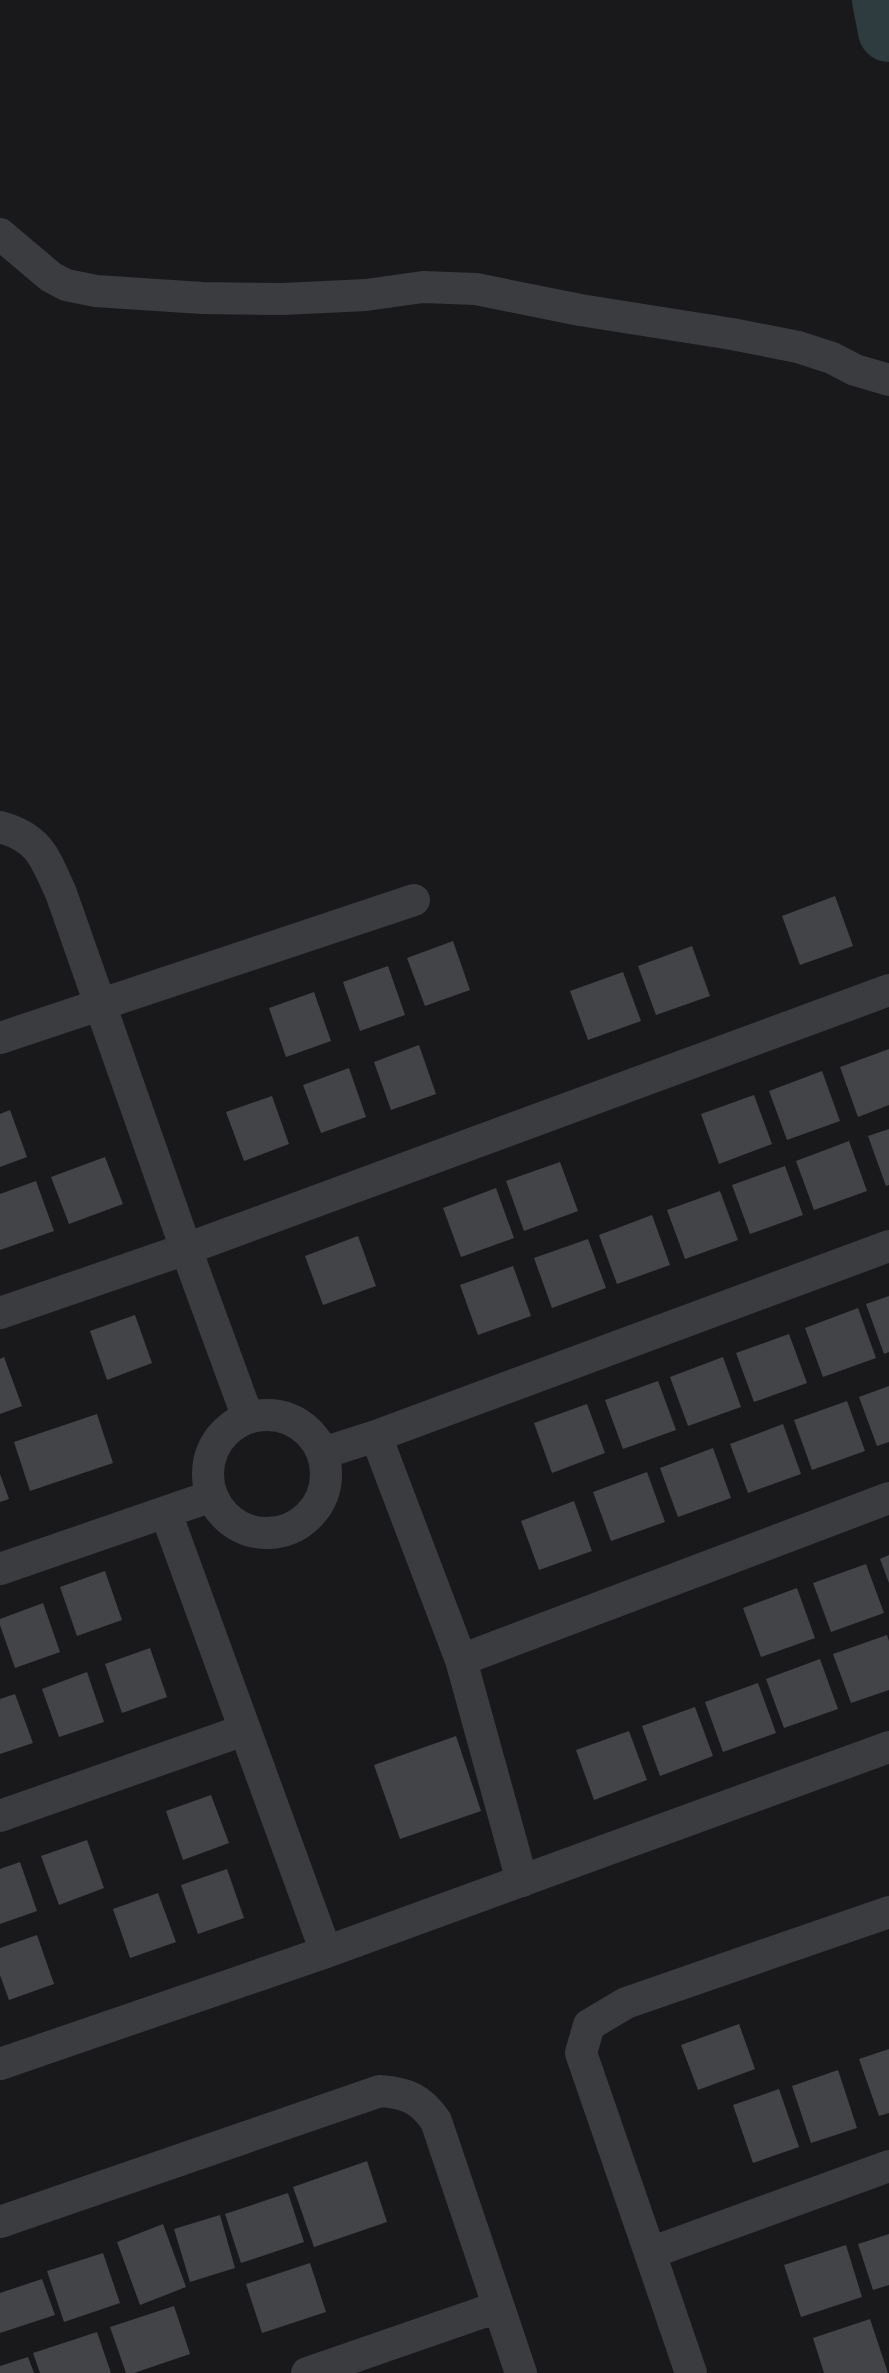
<svg xmlns="http://www.w3.org/2000/svg" width="889" height="2373" font-family="'Work Sans',sans-serif">
<rect width="100%" height="100%" fill="#19191b"/>
<g fill="none" stroke-linecap="round" stroke-linejoin="round">
<path stroke="#2e3b3f" stroke-width="62" d="M883,0L889,31"/>
</g>
<path fill="#434448" d="M835,896L853,946L800,965L782,916Z
M453,941L470,990L425,1006L407,958Z
M692,946L710,996L656,1015L638,966Z
M388,966L405,1015L360,1031L343,982Z
M623,972L641,1021L588,1040L570,991Z
M314,992L331,1041L286,1057L269,1008Z
M419,1045L436,1094L391,1110L374,1062Z
M889,1049V1105L858,1117L840,1067Z
M349,1068L366,1117L321,1133L303,1085Z
M822,1071L840,1121L787,1140L769,1091Z
M754,1095L772,1144L719,1164L701,1114Z
M272,1096L289,1144L244,1161L226,1112Z
M10,1110L27,1157L0,1167V1114Z
M889,1129V1185L886,1186L868,1136Z
M849,1141L867,1191L814,1210L796,1161Z
M105,1157L123,1204L69,1224L51,1177Z
M560,1162L578,1211L524,1231L506,1181Z
M785,1166L803,1215L750,1234L732,1185Z
M36,1181L54,1231L0,1250V1194Z
M496,1188L514,1238L461,1257L443,1208Z
M720,1191L738,1240L685,1259L667,1210Z
M652,1215L670,1265L617,1284L599,1235Z
M358,1236L376,1286L323,1305L305,1256Z
M588,1239L606,1288L552,1308L534,1258Z
M513,1266L531,1316L478,1335L460,1285Z
M889,1296V1352L884,1354L866,1304Z
M858,1308L876,1358L823,1377L805,1328Z
M135,1315L152,1363L107,1380L90,1331Z
M789,1334L807,1383L754,1402L736,1353Z
M4,1357L22,1406L0,1414V1359Z
M723,1357L741,1407L688,1426L670,1377Z
M658,1381L676,1430L623,1449L605,1400Z
M889,1386V1442L877,1446L859,1397Z
M847,1401L865,1451L812,1470L794,1420Z
M587,1404L605,1453L552,1473L534,1423Z
M97,1414L113,1463L30,1491L14,1442Z
M783,1424L801,1474L748,1493L730,1444Z
M713,1448L731,1498L678,1517L660,1468Z
M647,1472L665,1522L611,1541L593,1492Z
M0,1474L9,1499L0,1502Z
M574,1501L592,1551L539,1570L521,1521Z
M889,1555V1583L880,1559Z
M866,1564L884,1613L831,1632L813,1583Z
M105,1571L122,1620L77,1636L60,1587Z
M797,1588L815,1638L761,1657L743,1608Z
M43,1603L60,1652L15,1668L0,1625V1619Z
M887,1635L889,1641V1690L851,1703L833,1654Z
M150,1648L167,1697L122,1713L105,1664Z
M820,1659L838,1709L784,1728L766,1679Z
M87,1672L104,1722L59,1737L42,1689Z
M758,1683L776,1733L723,1752L705,1702Z
M15,1694L33,1743L0,1754V1699Z
M695,1707L713,1756L660,1776L642,1726Z
M629,1731L647,1780L594,1800L576,1750Z
M456,1736L481,1811L400,1839L374,1765Z
M211,1795L229,1843L183,1860L166,1811Z
M87,1840L104,1888L59,1905L41,1856Z
M20,1862L37,1911L0,1924V1869Z
M227,1869L244,1918L198,1934L181,1885Z
M158,1893L176,1942L130,1958L113,1909Z
M37,1935L54,1984L9,2000L0,1975V1948Z
M739,2024L755,2069L698,2090L681,2045Z
M889,2049V2113L879,2116L859,2059Z
M838,2070L857,2128L811,2143L792,2086Z
M779,2089L799,2147L753,2163L733,2105Z
M367,2161L387,2222L314,2247L293,2187Z
M288,2193L304,2242L241,2263L225,2214Z
M220,2215L235,2268L190,2282L174,2229Z
M163,2224L186,2287L140,2305L117,2242Z
M889,2234V2285L873,2290L858,2244Z
M846,2245L862,2297L801,2317L784,2265Z
M103,2253L120,2303L64,2322L47,2271Z
M310,2263L326,2312L262,2333L246,2284Z
M42,2279L55,2315L0,2333V2293Z
M174,2306L190,2354L134,2373H126L110,2327Z
M870,2319L888,2373H824L813,2338Z
M97,2332L111,2373H40L33,2353Z
M28,2357L34,2373H0V2366Z"/>
<g fill="none" stroke-linecap="round" stroke-linejoin="round">
<path stroke="#3a3c40" stroke-width="32" d="M0,234L51,277L66,285L96,291L202,298L283,299L366,295L423,287L476,289L580,310L732,334L798,347L832,358L855,370L889,380
M0,827C40,838 45,858 61,893L186,1249L248,1418
M0,1038L414,900
M0,1313L186,1249L889,990
M208 1474a59 59 0 1 1 118 0a59 59 0 1 1-118 0Z
M376,1436L461,1660L522,1881
M323,1453L376,1436L889,1246
M166,1513L326,1952
M0,1569L212,1496
M461,1660L889,1498
M0,1816L244,1730
M889,1912L626,2003L589,2025L581,2053L650,2253L889,2166
M0,2064L326,1952L889,1747
M0,2222L380,2091C407,2093 421,2099 436,2121L521,2373
M650,2253L691,2373
M307,2373L498,2307"/>
</g>
</svg>
